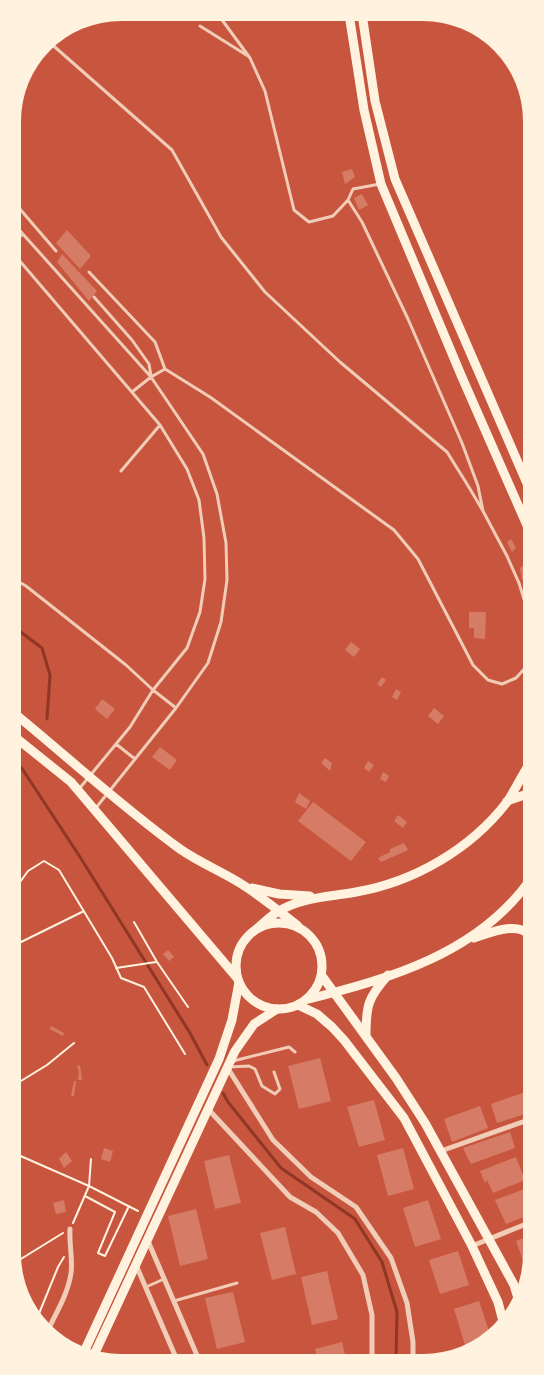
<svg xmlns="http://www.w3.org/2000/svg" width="544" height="1375" font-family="Helvetica,sans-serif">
<rect width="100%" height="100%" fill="#c8553d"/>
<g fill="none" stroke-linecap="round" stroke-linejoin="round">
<path stroke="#8f3625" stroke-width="3" d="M14,627L42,648L50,675L47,719
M21,767L80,857L190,1033L207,1065
M223,1093L228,1102L281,1168L355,1219L382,1262L397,1312L396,1359"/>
</g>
<path fill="#d67c66" d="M352,169L355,177L345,184L342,172Z
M362,194L368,205L359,210L354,198Z
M67,230L91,256L80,269L56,243Z
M62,254L97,291L89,301L57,262Z
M511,539L516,548L512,552L507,542Z
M524,565L528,574L522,580L520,568Z
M469,612H486L485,639L474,638V628H469Z
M351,642L360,649L354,657L345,650Z
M382,677L386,680L381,687L377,684Z
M396,689L401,692L397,700L392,697Z
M102,699L115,709L107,719L95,709Z
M434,708L444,716L438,724L428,716Z
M160,747L177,760L170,770L152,757Z
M325,758L332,763L330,771L321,763Z
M368,761L374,765L369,772L364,768Z
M383,772L389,776L386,782L380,779Z
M299,793L310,801L306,809L295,802Z
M313,802L366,842L351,861L298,821Z
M398,815L407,822L403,828L394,821Z
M404,843L408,850L381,862L378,858L390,852V849Z
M168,950L174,957L169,961L163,954Z
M51,1026L64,1033L63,1036L50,1029Z
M320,1058L331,1101L299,1109L288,1066Z
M80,1065L81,1071L82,1080H78L79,1072L77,1066Z
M74,1081H76L74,1096H71Z
M531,1090V1112L497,1123L491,1104Z
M374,1100L385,1140L359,1147L347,1107Z
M480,1106L488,1128L452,1142L444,1119Z
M510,1132L515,1148L471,1164L467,1157L463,1148Z
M104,1148L113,1151L110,1162L101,1159Z
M403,1148L414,1189L388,1196L377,1155Z
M66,1152L72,1161L64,1168L59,1159Z
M229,1155L241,1203L215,1209L204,1161Z
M516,1157L525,1180L493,1193L487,1180L485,1183L480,1171Z
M527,1188L531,1198V1214L506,1224L495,1200Z
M64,1200L66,1212L56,1214L53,1203Z
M428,1200L441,1239L415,1247L403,1208Z
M196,1209L208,1259L180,1266L168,1216Z
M285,1227L296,1274L272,1280L260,1233Z
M531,1235V1260L527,1271L516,1241Z
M458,1251L469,1285L440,1294L429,1260Z
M327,1271L338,1319L312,1325L301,1277Z
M233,1292L245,1342L217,1349L205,1298Z
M479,1301L490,1334L479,1341L465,1345L454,1309Z
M342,1342L346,1359H318L315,1349Z"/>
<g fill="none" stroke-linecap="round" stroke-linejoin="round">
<path stroke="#fff3e0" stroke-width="2" d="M15,889L28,871L44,861L59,870L112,958L121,978L144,987L185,1054
M134,922L157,962L188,1007
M15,945L84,911
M116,968L156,962
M16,1084L47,1065L74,1043
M16,1154L89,1186L138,1211
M85,1196L115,1212L98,1253L105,1256L129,1206
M73,1223L89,1186L91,1159
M16,1262L63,1233
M16,1281L37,1315
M38,1316L58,1267L64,1257"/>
<path stroke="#f1ccb7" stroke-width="3" d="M217,13L250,58L265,91L294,210L309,222L333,216L348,200L353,189L380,184
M200,26L248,56
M48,41L172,150L221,237L265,292L340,362L447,452L467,484L483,511
M348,200L362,222L408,319L462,443L478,486L483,511L507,556L519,583L527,609L529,630
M13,201L56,251
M13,223L151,377L203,454L217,494L226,543L227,580L221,622L208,663L176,708L95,809
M13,243L23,234
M13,253L160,425L187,469L199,500L204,538L205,579L200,612L187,648L153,690L130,727L79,789
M89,272L155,342L165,369L210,397L394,530L418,559L473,665L488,680L502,684L516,678L526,667L530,656
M94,297L132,340L149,364L151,376
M132,392L151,377L165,369
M121,471L160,425
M14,579L26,586L126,665L153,690L176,708
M116,744L135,759
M233,1061L289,1047L295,1052
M230,1067L249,1066L255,1069L262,1086L275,1094L280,1089L274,1072
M146,1287L164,1279
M174,1301L237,1283
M249,1360L262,1356"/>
<path stroke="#f1ccb7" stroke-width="5" d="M227,1067L273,1140L311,1177L356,1207L391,1258L407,1303L413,1342V1359
M208,1109L290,1197L316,1212L338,1233L363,1275L372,1315V1359
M441,1151L531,1119
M148,1241L199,1360
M472,1246L531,1222
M136,1265L177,1360
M47,1332C56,1313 68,1294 71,1273C73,1260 69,1244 70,1229"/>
<path stroke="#fff3e0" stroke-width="9" d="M322,976L396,1078L425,1123L514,1285L517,1295
M298,1005L317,1014L332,1027L344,1040L404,1118L472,1246L498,1302L504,1325
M84,1352L219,1059L232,1020L239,982
M93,1357L235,1051L254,1024L277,1009"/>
<path stroke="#fff3e0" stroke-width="9" d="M349,14L364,110L381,184L461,375L529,530
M362,14L375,101L395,179L529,488
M14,713C70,759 122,807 180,849C200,863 223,872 243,885C262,897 280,912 298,926
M15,737L71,782L238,979
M507,801L530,793
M252,888L279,894L310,896
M236 966a43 43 0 1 1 86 0a43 43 0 1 1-86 0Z
M255,930C263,924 270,916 279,911C302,897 330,897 356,892C414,882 471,849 507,802C515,790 522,775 530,763
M474,938C490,933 516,921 530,935
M309,999C392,978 478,953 530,880
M366,1035C366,1005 368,998 388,975"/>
</g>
<path d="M0 0H544V1375H0ZM121 21H423A100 100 0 0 1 523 121V1254A100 100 0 0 1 423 1354H121A100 100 0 0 1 21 1254V121A100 100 0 0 1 121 21Z" fill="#fff3e0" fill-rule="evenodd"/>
</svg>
